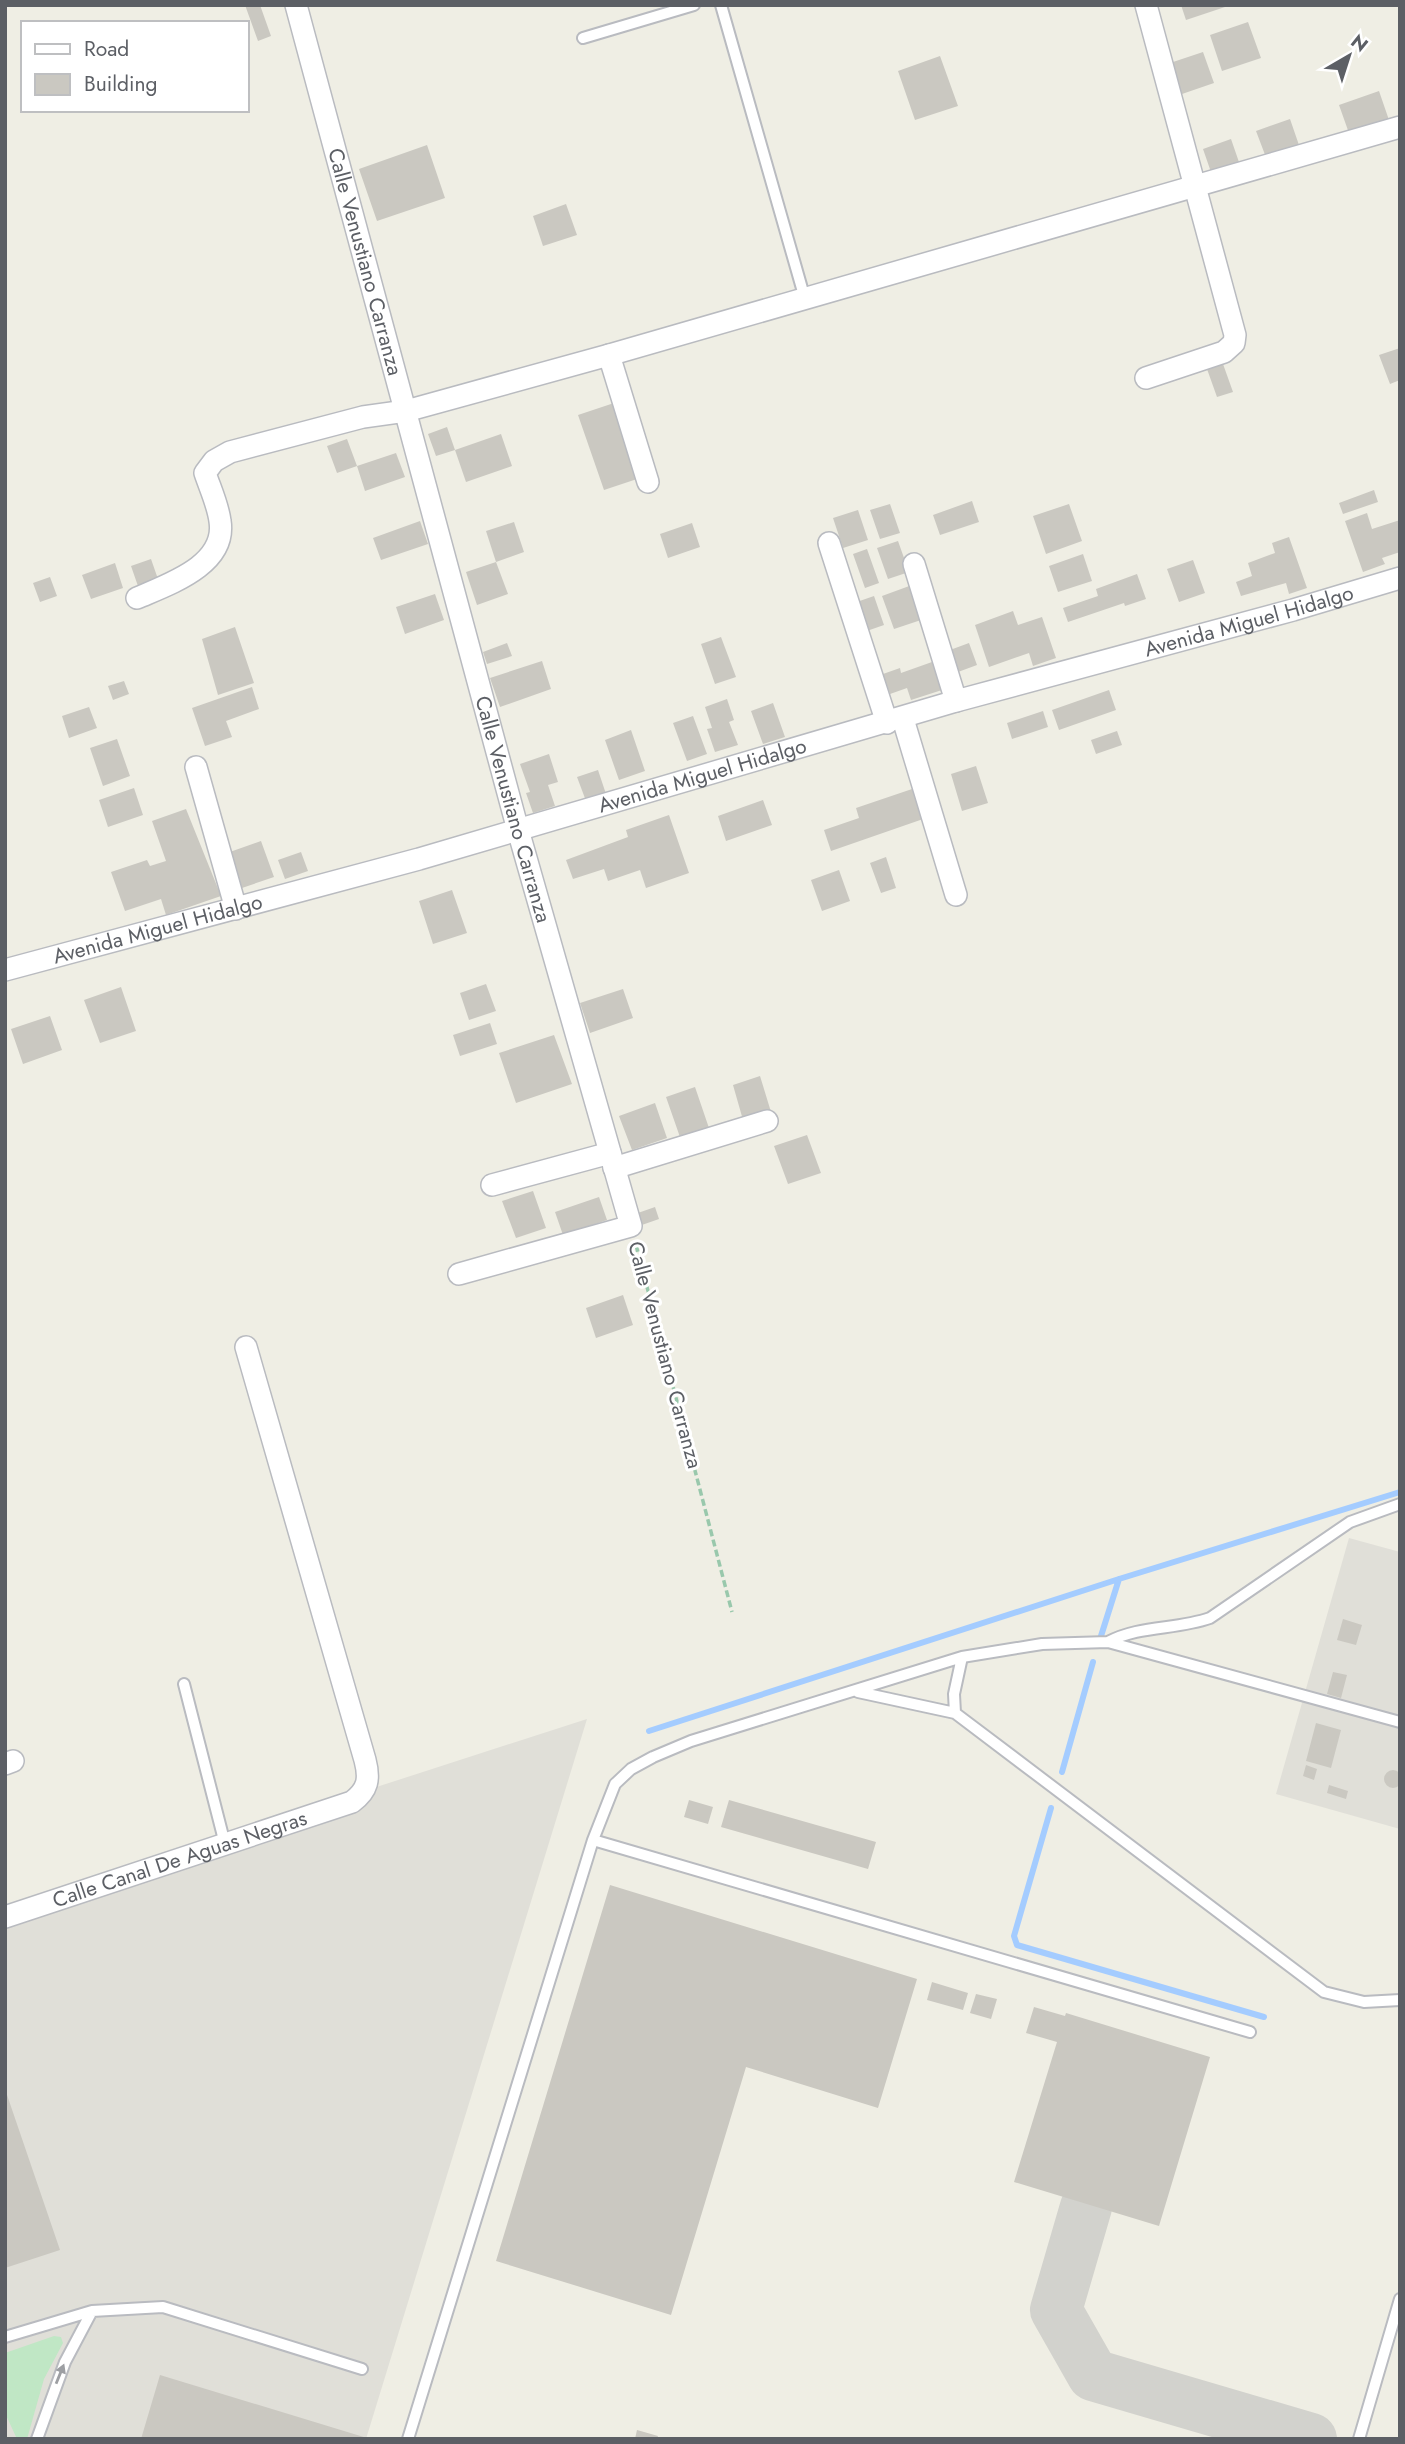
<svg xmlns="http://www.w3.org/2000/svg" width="1405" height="2444" font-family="Jost,sans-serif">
<rect width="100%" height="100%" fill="#efeee4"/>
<path fill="#e0dfd8" d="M1349,1538L1400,1552V1829L1276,1794Z
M587,1719L366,2439H5V1907Z"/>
<path fill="#c0e7c5" d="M54,2336L61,2337L63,2343L44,2379L27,2439H17L5,2413V2353Z"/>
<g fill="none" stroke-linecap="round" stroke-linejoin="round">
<path stroke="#a4ccff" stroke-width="6" d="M1101,1636L1119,1579
M649,1731L1119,1579L1400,1492
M1062,1772L1093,1662
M1051,1808L1014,1936L1017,1945L1264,2017"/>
<path stroke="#d2d2cd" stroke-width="52" d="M1086,2207L1056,2310L1093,2375L1311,2439"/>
</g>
<path fill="#cac8c1" d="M245,5H260L271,36L258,41Z
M1181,5H1228V6L1186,20Z
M1248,22L1261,58L1222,71L1210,35Z
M1203,52L1214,83L1182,94L1170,63Z
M940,56L958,106L915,120L898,71Z
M1379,91L1390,123L1350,136L1339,105Z
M1290,119L1300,148L1267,160L1256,131Z
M1231,139L1240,165L1212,175L1203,149Z
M427,145L445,198L377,221L359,169Z
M566,204L577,235L543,246L533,216Z
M1400,348V380L1390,384L1379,355Z
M1223,364L1233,392L1217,397L1207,369Z
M617,402L643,477L604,490L578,415Z
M447,427L455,450L436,456L428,434Z
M501,434L512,466L466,482L455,450Z
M347,439L357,466L337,473L327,446Z
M396,453L405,477L365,491L357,466Z
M1374,490L1378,502L1343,514L1339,503Z
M972,501L979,522L940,535L933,515Z
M890,504L900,533L880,539L870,510Z
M1069,504L1082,541L1046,554L1033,516Z
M858,510L868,540L843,548L833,518Z
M1367,513L1372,529L1400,520V552L1382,558L1385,564L1363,572L1345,521Z
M420,521L428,544L381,560L373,538Z
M514,522L524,552L496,562L486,531Z
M692,523L700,547L668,558L660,534Z
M1289,537L1307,588L1289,594L1286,583L1241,596L1236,582L1252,576L1248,563L1275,553L1272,543Z
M898,541L909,572L888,579L877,548Z
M867,549L879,583L865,588L853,554Z
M1083,554L1092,581L1058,592L1049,566Z
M151,559L159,582L139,589L131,566Z
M1193,560L1205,593L1179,602L1167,569Z
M496,562L508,594L477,605L466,572Z
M115,563L123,588L91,599L82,575Z
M1137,574L1146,599L1125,606L1124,603L1068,622L1063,608L1098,596L1096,589Z
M50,577L57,596L40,602L33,583Z
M912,585L924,619L894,629L882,596Z
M435,594L444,620L405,634L396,607Z
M874,596L884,625L861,633L851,604Z
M1013,611L1018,625L1042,617L1056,658L1033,666L1029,653L989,667L975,625Z
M235,627L254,683L218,695L202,639Z
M721,637L736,677L715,684L701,644Z
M507,643L512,656L487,664L483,652Z
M969,643L977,665L958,672L950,650Z
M542,661L551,689L500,707L490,678Z
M932,662L942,690L911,700L907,688L890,694L883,674L900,668L901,673Z
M124,681L129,694L113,700L108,686Z
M252,687L259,709L226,721L232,737L205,746L192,708Z
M1109,690L1116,710L1059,730L1052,710Z
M727,699L734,720L729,722L738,745L715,752L707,729L712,728L705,707Z
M773,703L785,737L763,744L751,711Z
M89,707L97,728L69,738L62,716Z
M1043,711L1048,727L1012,739L1007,723Z
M693,716L707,754L687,761L673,723Z
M631,730L645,771L619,780L605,740Z
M1117,731L1122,745L1096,754L1091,740Z
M117,739L130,776L103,786L90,748Z
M549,754L558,782L548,785L555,806L533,813L526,793L530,792L520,764Z
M976,766L988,803L962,811L951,774Z
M598,770L606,794L586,801L577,777Z
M134,788L143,815L108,827L99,800Z
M915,788L926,818L831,851L824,830L859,818L856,808Z
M763,800L772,825L726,841L718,816Z
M186,809L221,896L166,915L161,899L125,911L111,872L147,860L150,866L166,861L152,821Z
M669,815L689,873L646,888L640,870L608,881L604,869L573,879L566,860L628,837L626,830Z
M261,841L274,877L239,889L227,853Z
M301,852L308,871L285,879L278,860Z
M886,857L896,888L881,893L870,863Z
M839,870L850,901L822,911L811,880Z
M452,890L467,933L433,944L419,901Z
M486,984L496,1011L469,1020L460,993Z
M121,987L136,1031L100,1043L84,1000Z
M623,989L633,1018L590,1033L580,1003Z
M50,1016L62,1050L23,1064L11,1029Z
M490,1023L497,1044L460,1056L453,1035Z
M554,1035L572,1084L516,1103L499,1053Z
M760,1076L771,1112L743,1120L733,1085Z
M695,1087L710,1131L681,1140L666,1097Z
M655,1103L667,1138L632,1150L619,1116Z
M807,1135L821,1173L788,1184L774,1146Z
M533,1191L546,1228L516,1238L502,1201Z
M599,1197L607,1220L563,1235L555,1212Z
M655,1207L659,1219L639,1226L635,1214Z
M623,1295L633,1325L596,1338L586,1308Z
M1343,1619L1362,1625L1356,1645L1337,1640Z
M1333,1672L1347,1675L1341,1698L1327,1694Z
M1316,1723L1341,1730L1331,1768L1306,1761Z
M1306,1765L1317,1769L1314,1780L1303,1776Z
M1384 1779a9 9 0 1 1 18 0a9 9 0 1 1-18 0Z
M1329,1785L1348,1791L1346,1799L1327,1793Z
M689,1800L713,1807L708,1824L684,1817Z
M729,1800L876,1842L868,1869L721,1827Z
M610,1885L917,1979L878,2108L746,2067L671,2315L496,2261Z
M932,1982L968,1993L963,2010L927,2000Z
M976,1994L997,1999L991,2019L970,2013Z
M1034,2007L1065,2016L1066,2013L1210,2057L1159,2226L1014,2182L1057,2042L1026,2033Z
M5,2089L60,2250L5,2268Z
M160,2375L367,2438V2439H141Z
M637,2430L658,2436L657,2439H635Z"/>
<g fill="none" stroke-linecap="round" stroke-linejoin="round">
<defs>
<path id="lane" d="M721,5L805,299
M583,38L694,5
M1108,1642C1140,1625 1176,1630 1210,1618L1350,1522L1400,1504
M962,1657L954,1694L955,1713L1324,1992L1364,2002L1400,2000
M184,1684L225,1844
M858,1692L955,1713
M1250,2032L593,1840L615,1784L631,1769L653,1757L691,1741L962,1657L1042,1644L1108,1642L1400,1722
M5,2337L92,2311L163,2307L362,2369
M37,2439L65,2362L92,2311
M408,2439L593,1840
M1359,2439L1400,2299"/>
<g id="street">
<path id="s1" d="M296,5L518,830L631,1226L459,1274"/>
<path d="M609,355L648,482"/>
<path d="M1146,378L1224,352L1234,343L1235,335L1146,5"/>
<path d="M829,543L887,723"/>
<path d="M914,564L956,701"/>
<path d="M137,598C169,584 227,565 220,521C218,505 210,488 205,473L214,461L230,452L363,417L406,411L609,355L1400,127"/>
<path d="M903,719L956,895"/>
<path d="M196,767L236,909"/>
<path id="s2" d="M5,970L419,859L956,701L1293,610L1400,578"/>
<path d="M614,1168L767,1121"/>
<path d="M492,1185L610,1153"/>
<path d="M5,1764L13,1761"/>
<path id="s3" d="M5,1917L352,1802C368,1790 370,1779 365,1760L246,1347"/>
</g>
</defs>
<use href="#lane" stroke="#b9bbc0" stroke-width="14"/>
<use href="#street" stroke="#b9bbc0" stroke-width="24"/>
<path stroke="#99c8ac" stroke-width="3.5" stroke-dasharray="7 3.5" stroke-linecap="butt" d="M636,1245L732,1612"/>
<use href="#lane" stroke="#fff" stroke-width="10"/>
<use href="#street" stroke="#fff" stroke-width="21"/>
</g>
<defs><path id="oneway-solid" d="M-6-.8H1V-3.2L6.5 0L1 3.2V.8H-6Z" transform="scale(1.75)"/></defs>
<use fill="#9d9fa3" href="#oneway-solid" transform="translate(60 2374) rotate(-68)"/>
<g text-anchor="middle" stroke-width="6" stroke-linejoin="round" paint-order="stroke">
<g font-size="21" fill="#5c5f65" stroke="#fff">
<text dy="7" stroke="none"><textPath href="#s1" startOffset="266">Calle Venustiano Carranza</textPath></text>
<text dy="7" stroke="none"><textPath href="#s2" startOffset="1292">Avenida Miguel Hidalgo</textPath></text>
<text dy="7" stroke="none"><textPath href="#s2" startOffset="724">Avenida Miguel Hidalgo</textPath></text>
<text dy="7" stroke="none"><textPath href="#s1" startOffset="833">Calle Venustiano Carranza</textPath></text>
<text dy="7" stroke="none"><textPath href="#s2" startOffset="158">Avenida Miguel Hidalgo</textPath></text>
<text transform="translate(665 1355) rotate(75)" y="7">Calle Venustiano Carranza</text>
<text dy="7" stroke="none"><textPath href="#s3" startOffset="184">Calle Canal De Aguas Negras</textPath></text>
</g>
</g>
<rect width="1405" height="2444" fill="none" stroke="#5c5f65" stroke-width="14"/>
<rect x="21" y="21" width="228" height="91" fill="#ffffff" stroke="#bebfc1" stroke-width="2"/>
<rect x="35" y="44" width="35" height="10" fill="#ffffff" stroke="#bebfc1" stroke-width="2"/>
<text x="84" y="56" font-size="21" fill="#5c5f65">Road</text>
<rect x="35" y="74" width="35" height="21" fill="#cac8c1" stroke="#bebfc1" stroke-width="2"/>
<text x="84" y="91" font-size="21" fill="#5c5f65">Building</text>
<g transform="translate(1349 56) rotate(39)" stroke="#ffffff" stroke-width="5" paint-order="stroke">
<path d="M0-5L12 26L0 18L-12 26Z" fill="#5c5f65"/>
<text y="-10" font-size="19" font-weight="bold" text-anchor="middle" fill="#5c5f65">N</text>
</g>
</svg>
